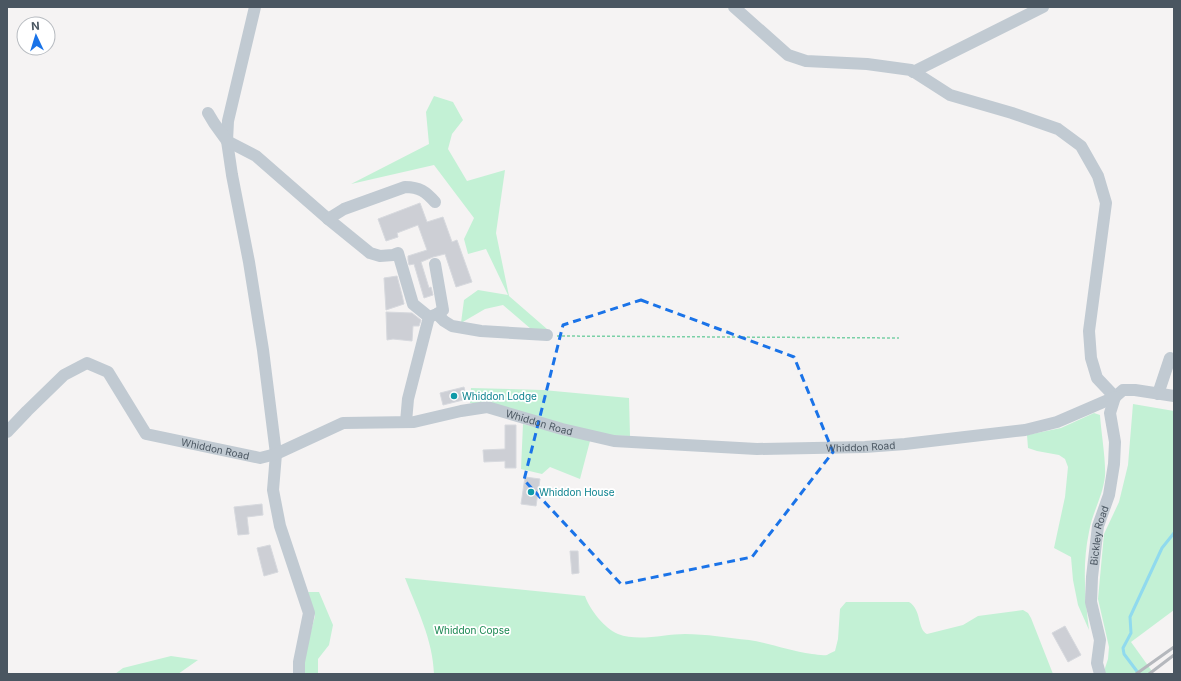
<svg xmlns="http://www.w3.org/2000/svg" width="1181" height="681" font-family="Inter,sans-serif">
<rect width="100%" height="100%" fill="#f5f3f3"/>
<path fill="#c3f1d5" d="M434,96L453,102L463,120L452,134L448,149L467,181L505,170L496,233L509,296L547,329H531L503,305L485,309L461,323L464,300L478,290L508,295L486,249L468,254L464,239L474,218L434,165L351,184L429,144L426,112Z
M471,388L543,390L629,398L630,436L600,435L488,405L470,403Z
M1133,404L1174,411V610L1131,642L1154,674H1106L1104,671L1108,659L1109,647L1098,599L1104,534L1119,502L1128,465Z
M1094,413L1100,415C1101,432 1106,460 1105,476C1103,496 1092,513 1089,532C1082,565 1085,597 1089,630L1078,605L1073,580L1071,557L1054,548L1065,497L1068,467L1065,459L1059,455L1037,451L1028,448L1027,435L1061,428Z
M523,424L590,441L580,479L550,467L542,474L521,469Z
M405,578L585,596C590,610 604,628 618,634C638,642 665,634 685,634C706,634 728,638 749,640C770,643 790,651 812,654C816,654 822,656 827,655C829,654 832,652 835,651L838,639L840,609L846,602H909C922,610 917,629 927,634L963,625L978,616L1023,610L1028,613L1031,618L1053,674H434C433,640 417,609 405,578Z
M308,592H319L333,625L329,645L318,659V674H303L304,657L315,616Z
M171,656L198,660L178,674H115L123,668Z"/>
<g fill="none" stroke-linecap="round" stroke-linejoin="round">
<path stroke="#90daee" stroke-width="3" d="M1139,674L1124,654L1123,648L1131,633L1130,617L1162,548L1174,533"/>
</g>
<path fill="#cdcfd5" stroke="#d7d9de" d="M420,203L427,222L443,217L452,242L457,240L472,282L456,287L445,254L433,257L421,262L429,288L431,287L433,295L424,298L414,264L409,265L408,260V256L427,250L418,225L397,233L398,237L386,241L378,219Z
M397,276L402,295L404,304L386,310L384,278Z
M386,312L412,313L421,320L419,326H413L412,341L393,339L387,340Z
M464,387L467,399L443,405L440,393Z
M505,425H516V468H505V461L484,462L483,450L505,449Z
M525,477L540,479L536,506L521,504Z
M262,504L263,515L247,517L249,534L238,535L234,507Z
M270,545L278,572L264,576L257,548Z
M570,551H578L579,573L572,574Z
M1065,626L1081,655L1068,662L1052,633Z"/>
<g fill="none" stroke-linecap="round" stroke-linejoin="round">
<path stroke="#7ad0a6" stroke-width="1.5" stroke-dasharray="3 2" stroke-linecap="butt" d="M557,336L899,338"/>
<g stroke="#c1cad2" stroke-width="12">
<path d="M255,7L228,121L227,141L232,175L249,262L263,350L276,454L273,490L280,526L309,613L299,662V674"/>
<path d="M734,7L788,55L806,61L867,64L911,70L950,95L1012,113L1058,129L1081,146L1098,176L1106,203L1089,331L1091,358L1097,378L1115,397"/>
<path d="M913,72L1043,7"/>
<path d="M208,113L214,123L227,141L256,156L327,218L370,253L380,256L393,255L398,253L413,304L429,317"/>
<path d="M328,219L344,209L405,187C420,187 426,192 435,202"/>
<path d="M437,314L444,321L452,326L481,331L547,335"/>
<path d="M1158,394L1170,358"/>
<path d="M406,422L408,399L429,317L437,314L443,310L435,264"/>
<path id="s1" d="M7,432L27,411L64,375L87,363L108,372L146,434L260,458L276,454L343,423L414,422L461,411L487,407L562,429L614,441L757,449L865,447L905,444L1025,430L1057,422L1115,397L1123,390H1135L1174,396"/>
<path id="s2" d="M1100,674L1097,663L1100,640L1091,602L1092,577L1098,526L1109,495L1114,464L1115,442L1110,413L1115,397"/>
</g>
<path stroke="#b5b8bd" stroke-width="3" d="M1136,674L1174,647
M1149,674L1174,655"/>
</g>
<path fill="none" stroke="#1a73e8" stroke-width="3" stroke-dasharray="8 5" stroke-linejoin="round" d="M641,300L794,357L833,452L752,557L621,584L524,480L563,325Z"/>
<g fill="#0f9aa8" stroke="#fff" stroke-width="1.5">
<circle cx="454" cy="396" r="4"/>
<circle cx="531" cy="492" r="4"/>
</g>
<g text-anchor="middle" stroke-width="3.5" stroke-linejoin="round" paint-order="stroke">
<g font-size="10" fill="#0d838f" stroke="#fff" text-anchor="start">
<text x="462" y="400">Whiddon Lodge</text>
<text x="539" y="496">Whiddon House</text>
</g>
<g font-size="10" fill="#4a5661" stroke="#fff">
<text dy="4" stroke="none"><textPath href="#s1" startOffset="609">Whiddon Road</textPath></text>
<text dy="4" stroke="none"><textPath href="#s1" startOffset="933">Whiddon Road</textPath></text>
<text dy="4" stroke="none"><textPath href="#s1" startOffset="273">Whiddon Road</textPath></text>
<text dy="4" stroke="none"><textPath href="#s2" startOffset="141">Bickley Road</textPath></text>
</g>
<g font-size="10" fill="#17864f" stroke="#fff">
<text x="472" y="634">Whiddon Copse</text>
</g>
</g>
<rect width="1181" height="681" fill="none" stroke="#4a5661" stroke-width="16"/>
<g transform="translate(36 36) rotate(356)"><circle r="19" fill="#ffffff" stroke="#b7bbc0"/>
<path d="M0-3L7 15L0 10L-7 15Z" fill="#1a73e8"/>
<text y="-6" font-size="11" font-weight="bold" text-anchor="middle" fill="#4a5661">N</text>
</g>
</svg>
